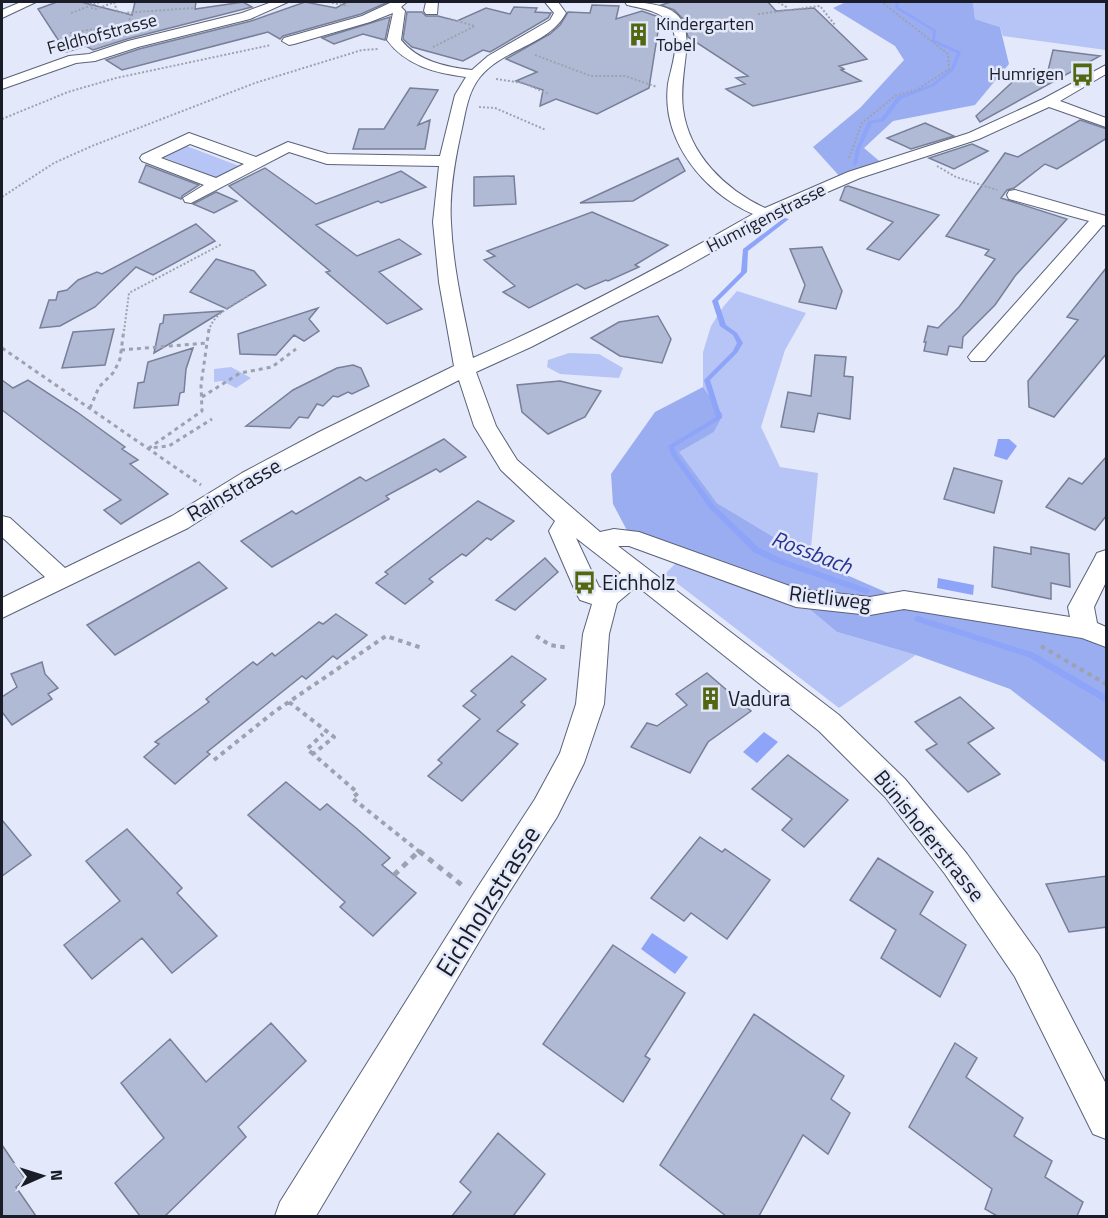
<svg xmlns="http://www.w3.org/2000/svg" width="1108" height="1218" font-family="'Titillium Web',sans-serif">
<rect width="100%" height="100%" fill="#e3e9fa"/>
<path fill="#b6c5f5" d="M973,2H1106V50L1003,36L1000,27L975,19Z
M184,145L242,167L219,179L160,156Z
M737,291L806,313L785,350L761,427L780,467L818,473L810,559L717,503L678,452L714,432L723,415L703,387V352L711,326L723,307Z
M569,353L599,354L623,368L619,378L560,374L547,367L548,360Z
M231,367L251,378L236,388L222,381L214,382V369Z
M683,556L796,598L837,632L916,655L839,708L665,574Z"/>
<path fill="#9aadf1" d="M846,2H973L975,19L1000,27L1009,64L975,105L893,121L864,148L884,165L842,179L813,147L860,108L904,60L895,46L833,8Z
M703,387L723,415L714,432L679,452L717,503L810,559L904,600L1085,629L1106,637V763L1010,689L916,655L837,632L796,598L631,538L613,504L611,474L655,412Z"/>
<path fill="#8da4f8" d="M998,439H1009L1017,446L1007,460L994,456Z
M938,578L974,585L973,595L937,588Z
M764,732L778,742L757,763L743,752Z
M652,933L688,957L675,974L641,949Z"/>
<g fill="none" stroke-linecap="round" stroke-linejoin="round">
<path fill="#8da4f8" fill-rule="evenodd" d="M896,2H899L898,7L936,30L935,40L961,52L954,70L934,86L901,99L884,121L872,123L860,149L857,164L853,165L856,149L868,121L881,119L897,97L932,84L951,68L957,53L932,42L933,31L895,8Z
M784,218L789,219L748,251L747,272L718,301L726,325L737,333L743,343L737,353L710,380L722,418L674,447L677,455L714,505L759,548L785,560L869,589L870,591L866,594L779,564L753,552L710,509L672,456L668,446L716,417L704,380L733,351L737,343L733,335L720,326L712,301L741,272L743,249Z
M918,616L1034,653L1106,695V702L1103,701L1028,657L915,621L914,619L915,617Z"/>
</g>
<path fill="#b1bad5" stroke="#777f99" stroke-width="1.5" d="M57,2H81L132,15L135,2H196L195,9L243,2L252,7L127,39L93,50L86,46L66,52L38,9Z
M305,2L336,8L347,2H388L361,14L283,36L280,39L268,32L122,70L106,60L139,49L251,21Z
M671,2H768L776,11L814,8L867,59L839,66L844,69L841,70L861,81L753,106L726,89L745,84L736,78L748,76L688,37L684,20L674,10L661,5Z
M592,5L619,6L616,19L642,11L656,16L666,22L660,19L649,88L597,114L556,99L540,106L543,90L516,81L537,72L506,59L550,34L560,25L568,12L590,13Z
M514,7L537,8L535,12L551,13L548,18L490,52L483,50L463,61L412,47L403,39L407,12H422L426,16H438L457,21L486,8L510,14Z
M390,17L385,40L363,34L334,44L322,38Z
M1053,50L1100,56L980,122L976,116L1021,74L1046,79Z
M410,88L438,90L418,125L430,120L425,149H353L359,129H384Z
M1080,120L1107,129V138L1057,169L1045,164L1014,188L1007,190L1001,198L1067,219L1015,276L995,305L963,337L962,348L949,346L947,355L924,351L926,342H924L928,326L938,328L959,307L995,259L985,255L989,250L946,236L1005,153L1018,157Z
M925,123L954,136L911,149L887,138Z
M972,144L988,151L954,169L929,158Z
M678,158L685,171L633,201L580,203Z
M146,165L199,185L182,196L181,199L139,182Z
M265,168L316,204L401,171L426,187L381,203L378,201L316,225L357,256L399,239L421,254L379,272L422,309L387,324L326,272L330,271L229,186Z
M514,176L516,204L474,206V177Z
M848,186L939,215L899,260L867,249L893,222L840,200L845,187Z
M216,192L237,201L214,213L193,204Z
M592,212L668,245L635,265L639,267L608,281L606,280L585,289L577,284L529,308L503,292L515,286L484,260L495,256L487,251Z
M196,224L215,241L153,275L136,267L95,307L60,326L40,328L49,300H56L58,292L67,290L78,280L97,272L102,274Z
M822,247L842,291L836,309L799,302L805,285L790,249Z
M216,259L254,271L266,285L227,309L190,292Z
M1107,267V353L1054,417L1029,407L1028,381L1078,320L1067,317Z
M318,308L309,319L319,331L304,341L294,335L276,355L240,354L238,334Z
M223,311L176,340L154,353L160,324L163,323L164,315Z
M658,316L671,339L662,363L620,356L591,338L619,322Z
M114,329L105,365L62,368L73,332Z
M193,348L186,369L184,392L180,393L178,405L134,408L138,383L144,382L148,362Z
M815,355L846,357L844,376L853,377L850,419L818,413L814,432L781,427L788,392L811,396Z
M353,365L361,368L369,386L352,394L348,392L338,397L333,396L323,406L317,404L308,418L299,417L290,428L246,426L293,390L337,368Z
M2,380L13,388L28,380L77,412L125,447L122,449L138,460L130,464L168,494L121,524L104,510L121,500L2,410Z
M560,381L601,391L585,417L548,434L522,412L517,385Z
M444,439L466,457L440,472L436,469L386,496L389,499L272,567L241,541L292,511L296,514L360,477L366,481Z
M1107,456V515L1095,530L1046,507L1069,478L1082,484Z
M954,468L1002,481L994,513L944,499Z
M478,501L514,521L491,540L487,538L466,556L462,554L429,579L433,582L405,604L376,583L388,574L385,572Z
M994,547L1031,554V547L1069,554L1070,587L1051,583V599L992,587Z
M545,558L558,572L515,610L496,600Z
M199,562L227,588L115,655L87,625Z
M336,614L367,635L337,659L333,656L306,679L302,676L207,752L210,754L175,784L144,757L159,744L155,742L209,702L206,699L253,662L257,665L272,653L275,656L319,622L323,624Z
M512,656L546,679L521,702L525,705L497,731L518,744L462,801L428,776L442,763L438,760L480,719L463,706L476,695L471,691Z
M42,662L45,674L58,688L48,694L52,699L12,725L2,712V697L17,687L11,674Z
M707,673L751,711L708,742L690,773L631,747L647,723L657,726L687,705L676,694Z
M960,697L994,728L968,743L1000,774L968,792L926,750L937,744L915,722Z
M788,755L848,800L804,847L782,830L792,819L752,789Z
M286,782L320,810L327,804L356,828L390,858L382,865L416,893L373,936L340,907L345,902L248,815Z
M2,820L31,855L2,876Z
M127,829L182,888L177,893L217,936L172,973L142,938L92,979L64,945L120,901L86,861Z
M700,837L722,852L725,849L770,880L727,939L691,913L684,921L651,898Z
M878,858L933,892L920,914L966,945L940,997L881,958L896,930L850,900Z
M1107,876V927L1069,932L1046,884Z
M613,945L685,993L645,1056L650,1059L623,1102L543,1044Z
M754,1014L844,1076L831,1099L850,1113L828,1154L803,1135L759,1216H726L660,1165Z
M271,1023L306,1061L238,1127L246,1137L165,1216H140L115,1183L164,1138L121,1083L170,1039L206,1082Z
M955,1043L977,1058L966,1077L1023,1118L1014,1136L1052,1161L1045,1177L1083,1202L1077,1216H997L985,1209L992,1189L909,1127Z
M498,1133L545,1174L513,1216H452L471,1192L460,1182Z
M2,1145L25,1179L16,1187L36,1216H2Z"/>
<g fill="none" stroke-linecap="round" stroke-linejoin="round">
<defs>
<path id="minor" d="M21,2H36L2,18V10Z
M272,2H288L250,19L138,47L95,61L76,63L2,89V80L69,56L89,54L128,41L242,13Z
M392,2H407L401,7L405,11L401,40C418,61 445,67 472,70L488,56L550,20L554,13L545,2H558L566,13C549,45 502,49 480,77C468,92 466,110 462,128C455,159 449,192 451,223C453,269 464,314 473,358C569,316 662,266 753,214C704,192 661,141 668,84C671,67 681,43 671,26C663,11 641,8 627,5L625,2C718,2 676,55 683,109C689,155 726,190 765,208L848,172L969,133L1043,99L1106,65V74L1060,101L1106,118V127L1049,107L979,139L860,178L790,208L682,269L531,347L476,372L496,426L517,460L600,532L614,529L639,532L798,589L870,597L904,591L1070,617L1068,607L1094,559L1097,553L1106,550V582L1094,607L1097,623L1106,627V647L1082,638L904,609L870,615L796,607L629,546H618L839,715L905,779L967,854L1039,955L1106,1084V1139L1093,1134L1015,977L945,874L885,797L819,731L637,586L617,603L609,634L604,704L584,763L557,817L496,913L316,1216H275L280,1202L474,893L535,799L560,753L576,704L583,634L592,604L580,600L576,593L549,531L555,521L501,470L474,426L459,380L258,483L188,528L2,618V598L45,577L2,537V516L10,518L65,568L172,516L242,473L319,432L454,366L439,282L433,222L439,166L327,164L289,152L191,203L185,202L183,198L204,185L142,161L140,158L142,155L189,133L256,157L288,142L328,154L440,156L455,95L466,77C436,73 406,66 387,40L393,13L370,22L294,44L289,45L282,41L284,38L362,16ZM190,144L244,164L216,178L161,158ZM576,538L621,573L602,588L599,587Z
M426,2H438L437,14H426L424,11Z
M1015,190L1106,216V226L1103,225L985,361H971L968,357L971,353L1089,221L1009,199L1007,195L1009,191Z"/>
</defs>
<use href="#minor" stroke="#5b627a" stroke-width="2"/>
<path stroke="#9da2b0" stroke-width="2" stroke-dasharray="2 2" stroke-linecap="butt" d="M86,2L94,4
M114,2L117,11L124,13L193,8
M328,2L348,6
M778,2L788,8
M91,8L96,9L115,2
M71,13L100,2
M758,14L820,6L835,25
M128,28L131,12
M70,33L129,23
M433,47L475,26L447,18
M535,55L591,76H625L657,87
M496,79L523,83L549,94
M479,107L495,108L546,130
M2,119L68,92L116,78L271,45
M849,158L862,123L895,96L918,89L949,69L948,54L883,3L886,2
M937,166L956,177L997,190
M2,197L54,163L92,146L255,83L362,50L378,49
M124,331L129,293L222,244
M209,331C212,314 235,304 248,296"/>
<path stroke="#9da2b0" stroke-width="3" stroke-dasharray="4 4" stroke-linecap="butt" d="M209,329L201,385L202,411L149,448L169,446L212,419
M2,348L201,485
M121,350L207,343
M202,397L240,373L272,367L296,349
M90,408L99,387L114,372L120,359L124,329"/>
<path stroke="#9da2b0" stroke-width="4" stroke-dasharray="4.5 4.5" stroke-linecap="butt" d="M536,636L550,645L569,648
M1041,646L1106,684
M289,702L334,737L313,754L358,793L352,798L421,853
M313,754L307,749L323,734
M214,760L274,712L386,636L422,648
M418,853L420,851"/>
<path stroke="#9da2b0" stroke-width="5" stroke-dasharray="6 6" stroke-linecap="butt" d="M419,851L463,886
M394,875L419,851"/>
<use href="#minor" fill="#fff" fill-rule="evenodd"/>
</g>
<defs>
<symbol id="building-bare" viewBox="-9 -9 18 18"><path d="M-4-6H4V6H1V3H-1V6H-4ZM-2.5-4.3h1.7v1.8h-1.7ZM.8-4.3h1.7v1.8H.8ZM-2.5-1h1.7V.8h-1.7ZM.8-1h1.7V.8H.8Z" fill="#536610" stroke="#e3e9fa" stroke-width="2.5" paint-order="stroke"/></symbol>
<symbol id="bus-bare" viewBox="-9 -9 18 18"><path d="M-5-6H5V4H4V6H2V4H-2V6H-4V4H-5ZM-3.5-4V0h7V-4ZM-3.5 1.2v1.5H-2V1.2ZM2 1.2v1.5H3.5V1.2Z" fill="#536610" stroke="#e3e9fa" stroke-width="2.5" paint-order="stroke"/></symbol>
</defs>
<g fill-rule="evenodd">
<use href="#building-bare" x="622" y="18" width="33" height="33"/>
<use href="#bus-bare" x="1066" y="58" width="33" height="33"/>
<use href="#bus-bare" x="568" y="566" width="33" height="33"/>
<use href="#building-bare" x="694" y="682" width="33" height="33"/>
</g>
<g text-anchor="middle" stroke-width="5" stroke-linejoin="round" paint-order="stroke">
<g font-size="18" fill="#1a1d27" stroke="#e3e9fa" text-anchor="start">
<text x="656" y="30">Kindergarten<tspan x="656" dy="21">Tobel</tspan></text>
<text x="1064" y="80" text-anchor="end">Humrigen</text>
</g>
<g font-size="18" fill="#1a1d27" stroke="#e3e9fa">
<text transform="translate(102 34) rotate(-15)" y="6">Feldhofstrasse</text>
<text transform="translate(766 218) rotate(-27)" y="6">Humrigenstrasse</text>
</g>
<g font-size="21" fill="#1a1d27" stroke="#e3e9fa">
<text transform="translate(234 490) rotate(-30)" y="7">Rainstrasse</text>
<text transform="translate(830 598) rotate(7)" y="7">Rietliweg</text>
<text transform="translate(929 836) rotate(51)" y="7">Bünishoferstrasse</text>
</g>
<g font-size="21" fill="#1a1d27" stroke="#e3e9fa" text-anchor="start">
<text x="602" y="590">Eichholz</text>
<text x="728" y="706">Vadura</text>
</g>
<g font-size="22" font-style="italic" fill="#2a3594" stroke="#e3e9fa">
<text transform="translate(812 552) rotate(21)" y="8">Rossbach</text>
</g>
<g font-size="26" fill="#1a1d27" stroke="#e3e9fa">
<text transform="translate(488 901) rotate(-58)" y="9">Eichholzstrasse</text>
</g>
</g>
<rect width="1108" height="1218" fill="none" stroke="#1a1d27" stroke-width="6"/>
<g transform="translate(42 1176) rotate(87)" stroke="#e3e9fa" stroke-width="4.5" paint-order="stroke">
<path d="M0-4.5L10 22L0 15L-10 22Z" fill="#1a1d27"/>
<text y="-9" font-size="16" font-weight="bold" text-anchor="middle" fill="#1a1d27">N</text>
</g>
</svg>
